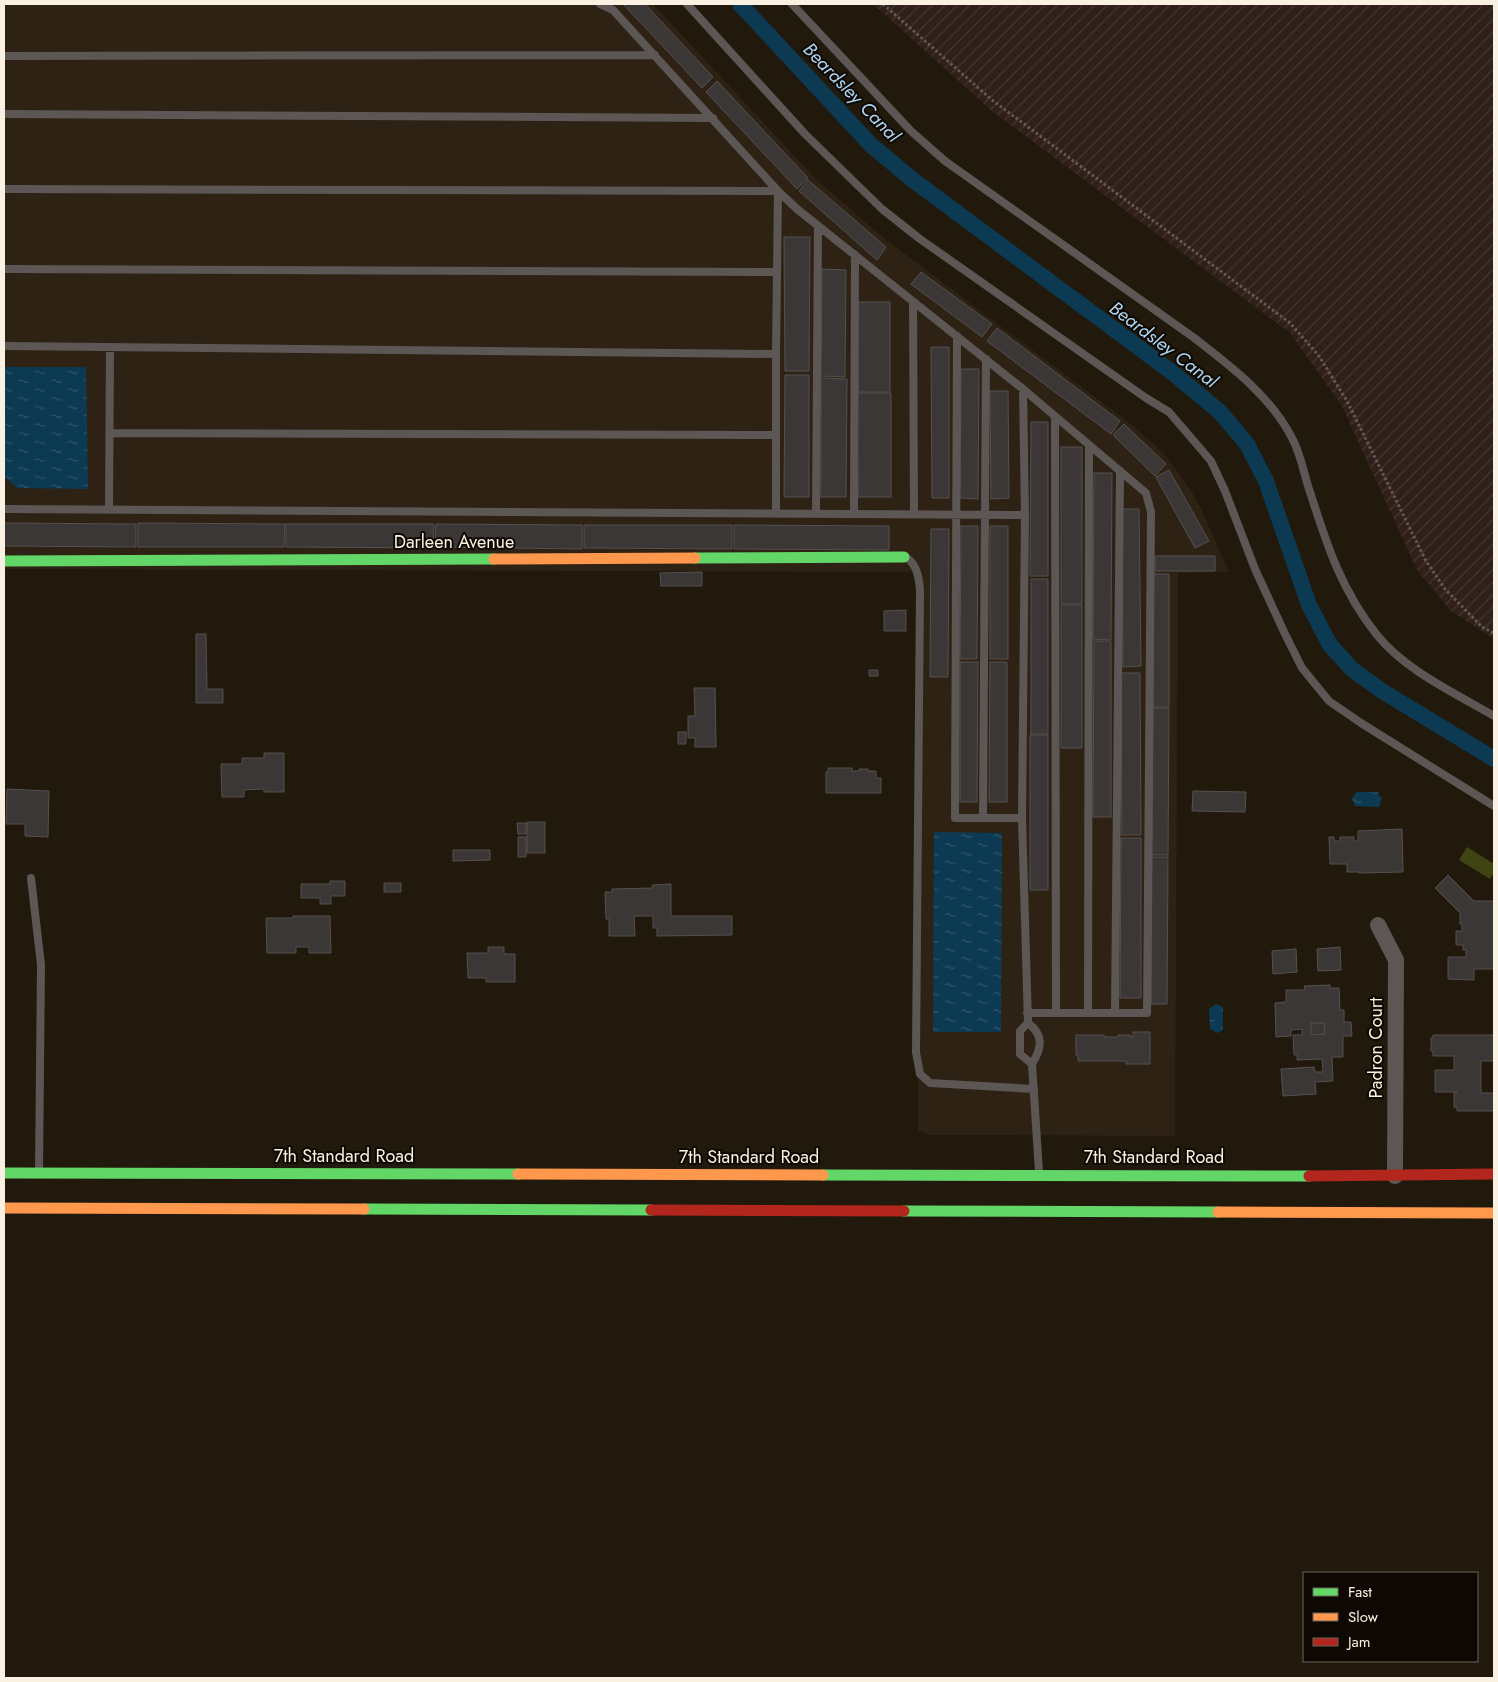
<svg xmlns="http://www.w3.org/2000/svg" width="1498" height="1682" font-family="Jost,sans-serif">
<defs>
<pattern id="industrial-furrows" width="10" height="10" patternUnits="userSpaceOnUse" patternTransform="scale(1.25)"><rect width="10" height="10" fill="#31201a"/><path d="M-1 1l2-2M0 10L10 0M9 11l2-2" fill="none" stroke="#463630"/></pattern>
<pattern id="water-ripples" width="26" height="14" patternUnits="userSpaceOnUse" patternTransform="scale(1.25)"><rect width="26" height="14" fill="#0c3a53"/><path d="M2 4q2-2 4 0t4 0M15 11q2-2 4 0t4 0" fill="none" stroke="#30576b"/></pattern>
</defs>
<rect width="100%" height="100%" fill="#21190b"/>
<path fill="#2e2215" d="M4,4H653L817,180L885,239L1128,422L1156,446L1169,460L1191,490L1200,507L1229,572L1178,573L1175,1136L929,1135L918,1130L916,572L4,569Z"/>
<path fill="url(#industrial-furrows)" d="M873,4H1494V639L1451,611L1417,570L1342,406L1290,333L993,112Z"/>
<path fill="#404413" d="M1467,847L1494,864V872L1490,879L1459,860Z"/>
<path fill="url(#water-ripples)" d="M4,367H86L88,489L17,488L4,476Z
M1356,792H1379L1378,795L1382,797L1379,807L1355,806L1352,799Z
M934,832L1002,833L1001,1032H933Z
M1216,1004L1223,1007V1030L1218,1033L1210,1029L1209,1009Z"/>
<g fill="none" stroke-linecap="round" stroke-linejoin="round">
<path stroke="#0c3a53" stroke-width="16" d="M740,4L871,145L913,180L1173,373L1220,412L1247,444L1266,481L1309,605L1330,645L1353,670L1382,691L1494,759"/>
</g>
<path fill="#3b3736" stroke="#545150" d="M623,4H645L713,77L702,88Z
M717,81L808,178L797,189L706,92Z
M808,180L886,247L877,260L799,191Z
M784,237H810L809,371H785Z
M822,269L846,270L845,377L821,376Z
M921,272L992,324L982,337L911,284Z
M858,302H890V392H858Z
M997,328L1120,421L1111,434L987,341Z
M931,347H949V498H932Z
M961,369H979L978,499L960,498Z
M785,375H809V497H784Z
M821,378L847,379L846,497H821Z
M990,391H1008L1009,498L991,499Z
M857,393H891V497H858Z
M1031,422H1048V576H1030Z
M1124,424L1166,464L1155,476L1113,435Z
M1061,447H1082V604H1061Z
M1169,470L1209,541L1195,548L1156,477Z
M1094,473H1112L1111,640L1093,639Z
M1122,509H1139L1141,666L1123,667Z
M4,523L136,524V547L4,546Z
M138,523L285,524L284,547H138Z
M286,524H434L433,548L286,547Z
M436,524L582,525V549L435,547Z
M584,525H732V549L584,548Z
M734,525L889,526V550L734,549Z
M961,526H978L977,659H960Z
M990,526H1008V659H990Z
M931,529H949L948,677H930Z
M1155,556H1215V571H1155Z
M702,572V586H661L660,573Z
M1153,574H1169V707H1153Z
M1031,579H1048V734H1031Z
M1061,605H1082V748H1061Z
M906,610V631H884V611Z
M196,634H206L207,689H223V703H196Z
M1094,641H1111V817H1093Z
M960,662H978L977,802H960Z
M990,662H1007V802H989Z
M869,670H878V676H869Z
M1121,673H1140L1141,835H1122Z
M694,688H715L716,747H695V738H688V716H695Z
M1153,708H1169L1168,855H1152Z
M678,732H686V744H678Z
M1030,735H1048V890H1030Z
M264,753H284V792H264V789L244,790V797H222L221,764H242V758H264Z
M828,768H852V771H859V769H868V771H876V778H881V793H826V772H828Z
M7,789L49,791L48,837L25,836V824H6Z
M1193,791L1246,792L1245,812L1192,811Z
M527,822H545V853H527Z
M517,823H526V834H518Z
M1402,829L1403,872L1359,873V872H1347V864H1330L1329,837H1334V841H1340V837H1354V841H1358V831Z
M518,837H526V857H518Z
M1121,838H1141V998H1120Z
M453,850H490V860L453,861Z
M1152,857H1168L1167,1004H1151Z
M1448,875L1474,901H1494V969H1474V980L1448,979V957H1466V950H1463V945H1456V931H1462V924H1460V913L1435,888Z
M330,881H345V896H331V904H320V898H301V884H330Z
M384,883H401V892H384Z
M671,884V916H732V935L657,936V928H653V916H634L635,936H609V919H606L605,892H612V889L653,888L652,885Z
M293,916H330L331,953H309V947H296V953H267L266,918H293Z
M488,947H504V954H515V982H486V978H468L467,953H488Z
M1340,947L1341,970L1318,971L1317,949Z
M1296,949L1297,972L1273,974L1272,951Z
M1330,985V988H1339L1340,1010H1344V1022H1351L1352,1036H1343V1057H1332L1333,1081L1315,1082L1316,1094L1283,1096L1281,1069L1314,1067L1315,1072H1323L1322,1059L1297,1060V1055H1294L1293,1035H1302V1029L1291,1030V1036L1276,1037L1275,1003L1286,1002V990H1305L1304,986Z
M1311,1023H1324L1325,1034L1311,1035Z
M1133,1032H1150V1064H1126V1061H1078V1055H1076V1035H1104V1037H1118V1035H1130V1037H1133Z
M1433,1035H1494V1061H1481V1093H1494V1111H1457V1107H1454V1093L1457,1092H1435V1070H1454V1056H1433V1051H1431V1038H1433Z"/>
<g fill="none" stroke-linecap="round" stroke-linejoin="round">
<path stroke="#615b56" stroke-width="3" stroke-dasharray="2.5 2.5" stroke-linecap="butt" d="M883,4L992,100L1290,323L1319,356L1347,401L1426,561L1445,589L1482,627L1494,633"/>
<path stroke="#5c5755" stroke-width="8" d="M600,4L613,10L778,191L797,209L1023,389L1025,515L1022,818L1028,1023L1020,1031V1054L1032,1064
M687,4L805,134L882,209L920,239L1146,398L1169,412L1211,461L1225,491L1255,569L1285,634L1302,668L1329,701L1361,723L1494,806
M792,4L911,131L945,161L1193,337C1230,366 1270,395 1292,438C1301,454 1304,475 1310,492C1327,545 1341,590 1377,635C1406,671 1455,693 1494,716
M4,56L655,55
M4,114L713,118
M4,189L778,191L776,354V514
M4,269L777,272
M913,302L914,514
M957,336L955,818H1022
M4,346L776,354
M1023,389L1146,493L1151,512L1147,1013H1027
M1055,417L1056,1013
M110,433L776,435
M4,509L1025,515
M109,510L110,347
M816,514L818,226
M854,514L855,255
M907,558C917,565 919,578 920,590L916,1052L920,1074L930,1083L1034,1089
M983,818L986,359
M31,878L41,965L39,1171
M1088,1013L1089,445
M1115,1013L1120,471
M1028,1023C1044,1035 1042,1048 1032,1064L1039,1172"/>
<path stroke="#5c5755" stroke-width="16" d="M1378,925L1396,960L1395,1176"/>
<path stroke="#63d668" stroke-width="11" d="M695,558L904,557
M4,561L494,559
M4,1173L518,1174
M823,1175L1309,1176
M364,1209L651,1210
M904,1211L1218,1212"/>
<path stroke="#ff974d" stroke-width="11" d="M494,559L695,558
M518,1174L823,1175
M4,1208L364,1209
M1218,1212L1494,1213"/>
<path stroke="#b3261e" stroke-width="11" d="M1309,1176L1494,1174
M651,1210L904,1211"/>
</g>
<g text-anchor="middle" stroke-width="4" stroke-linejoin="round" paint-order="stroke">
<g font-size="18" fill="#faf1e2" stroke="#0d0801">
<text x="454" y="548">Darleen Avenue</text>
<text transform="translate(1376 1048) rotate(-90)" y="6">Padron Court</text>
<text x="344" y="1162">7th Standard Road</text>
<text x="749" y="1163">7th Standard Road</text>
<text x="1154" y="1163">7th Standard Road</text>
</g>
<g font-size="19" font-style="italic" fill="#acd6f3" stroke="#0d0801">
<text transform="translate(852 92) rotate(46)" y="7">Beardsley Canal</text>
<text transform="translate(1164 344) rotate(37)" y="7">Beardsley Canal</text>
</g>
</g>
<rect width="1498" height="1682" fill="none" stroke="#faf1e2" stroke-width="10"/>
<rect x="1303" y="1572" width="175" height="90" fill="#0d0801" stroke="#6c655b"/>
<rect x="1313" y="1588" width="25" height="8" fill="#63d668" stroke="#6c655b"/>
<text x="1348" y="1597" font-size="15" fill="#faf1e2">Fast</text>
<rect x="1313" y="1613" width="25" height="8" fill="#ff974d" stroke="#6c655b"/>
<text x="1348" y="1622" font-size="15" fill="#faf1e2">Slow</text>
<rect x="1313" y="1638" width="25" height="8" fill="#b3261e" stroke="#6c655b"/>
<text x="1348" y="1647" font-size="15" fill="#faf1e2">Jam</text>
</svg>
